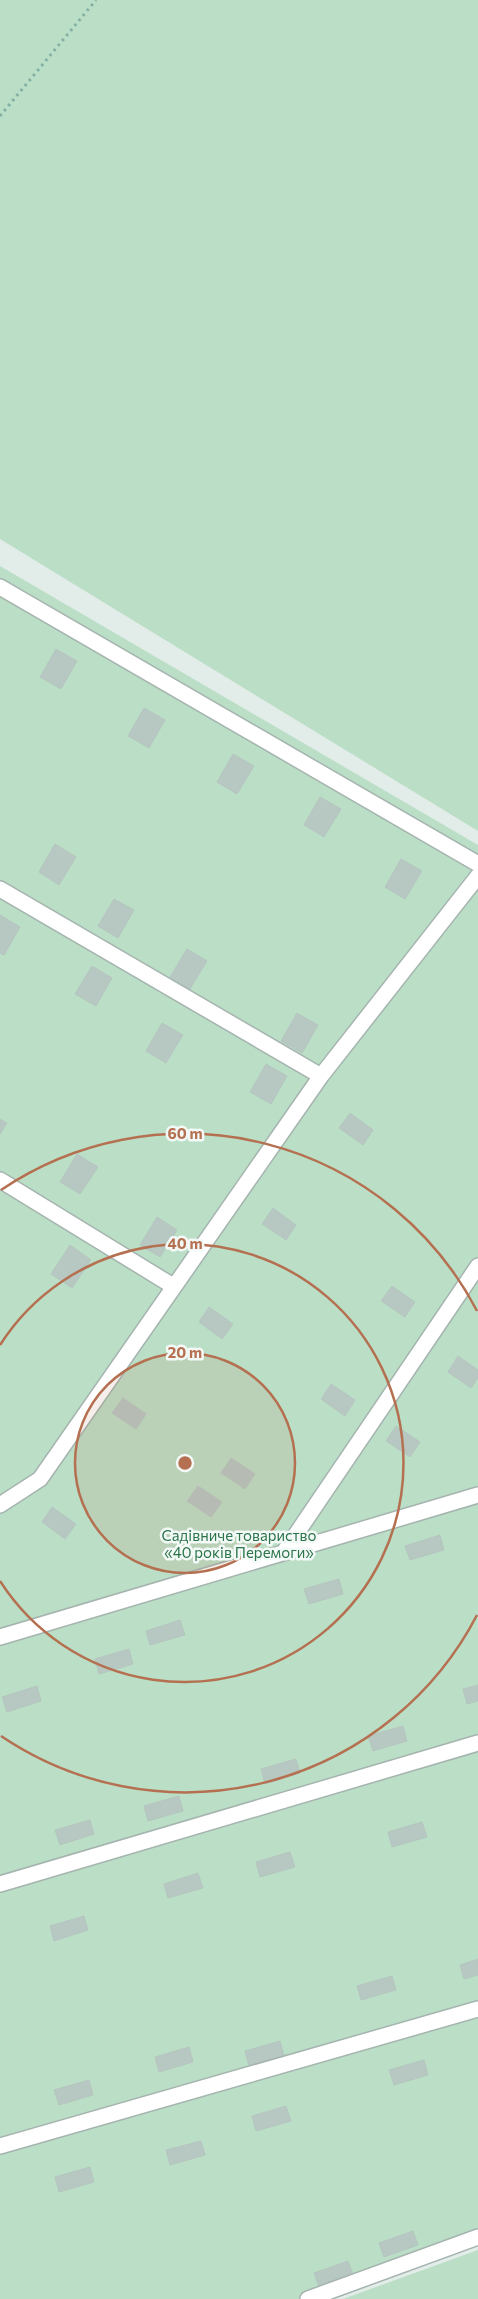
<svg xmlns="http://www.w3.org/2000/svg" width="478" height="2299" font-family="Commissioner,sans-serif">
<rect width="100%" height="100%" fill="#e2ece8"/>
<path fill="#bbdec6" d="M0,0H478V831L0,539Z
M0,566L478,845V2245L334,2299H0Z
M478,2250V2299H343Z"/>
<path fill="#b7c7c1" stroke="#b5c6c0" d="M56,649L77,661L61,689L40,677Z
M144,708L165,720L149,748L128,736Z
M233,754L254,766L237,794L217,782Z
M320,797L341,809L324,837L304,825Z
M55,844L76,857L59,885L39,872Z
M401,859L422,871L405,899L385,887Z
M114,899L134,910L118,938L98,926Z
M0,915L20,927L4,955L0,953Z
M187,949L207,961L190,989L170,977Z
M92,966L112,978L96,1006L75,994Z
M297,1013L318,1025L302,1053L281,1041Z
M162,1023L183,1035L166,1063L146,1051Z
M266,1064L287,1076L271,1104L250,1092Z
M350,1113L373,1130L363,1145L339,1128Z
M0,1119L7,1123L0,1134Z
M77,1154L98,1167L80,1194L60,1182Z
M273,1208L296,1225L286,1240L262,1224Z
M157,1217L177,1230L160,1257L140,1245Z
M70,1245L91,1260L72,1288L51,1274Z
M392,1286L415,1302L405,1317L381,1301Z
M209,1307L233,1324L222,1339L199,1322Z
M458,1356L478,1370V1378L471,1388L448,1372Z
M331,1384L355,1400L345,1416L321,1399Z
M123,1398L146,1414L136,1429L112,1413Z
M396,1426L420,1442L410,1457L386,1441Z
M231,1458L255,1474L245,1489L221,1473Z
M198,1486L222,1502L211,1517L187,1501Z
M52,1507L76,1524L65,1539L42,1522Z
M440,1535L444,1550L410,1560L405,1546Z
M339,1579L343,1594L309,1604L304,1589Z
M180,1620L185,1635L150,1645L146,1631Z
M129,1649L133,1664L99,1674L95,1659Z
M478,1685V1701L467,1704L463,1689Z
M37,1686L41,1701L7,1712L2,1697Z
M403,1726L407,1741L373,1751L368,1736Z
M296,1759L300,1773L265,1784L261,1769Z
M179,1796L183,1811L148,1821L144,1806Z
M90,1820L94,1834L60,1845L55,1830Z
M422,1822L427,1837L392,1847L388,1832Z
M290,1852L295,1867L260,1877L256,1862Z
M198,1873L203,1888L168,1898L164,1884Z
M84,1916L88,1930L54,1941L50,1926Z
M478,1959V1975L464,1979L460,1965Z
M392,1976L396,1990L361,2000L357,1986Z
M280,2041L284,2056L249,2066L245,2051Z
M189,2047L193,2062L159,2072L155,2057Z
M424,2060L428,2075L394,2085L389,2070Z
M89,2080L93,2095L59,2105L54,2090Z
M286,2106L291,2121L256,2131L252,2116Z
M201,2141L205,2155L170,2165L166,2150Z
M90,2167L94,2182L59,2192L55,2177Z
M413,2231L418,2245L384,2257L379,2243Z
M348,2261L353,2275L319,2287L314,2273Z"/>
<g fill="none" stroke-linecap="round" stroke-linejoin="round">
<defs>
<path id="minor" d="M0,587L478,864
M0,889L321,1076
M0,1180L173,1286
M0,1505L40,1479L321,1076L478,876
M284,1552L478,1266
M0,1637L478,1495
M0,1884L478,1743
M0,2146L478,2009
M308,2299L478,2237"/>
</defs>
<use href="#minor" stroke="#a5b4af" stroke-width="18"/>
<path stroke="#83b0a4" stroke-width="3" stroke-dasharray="2.5 4" stroke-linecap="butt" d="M0,116L96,0"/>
<use href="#minor" stroke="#fff" stroke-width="15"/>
</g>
<circle cx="185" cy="1463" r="110" fill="#b47050" fill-opacity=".12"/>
<g fill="none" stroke="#b47050" stroke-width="2.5">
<circle cx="185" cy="1463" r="110"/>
<path d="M0 1345A219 219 0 1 1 0 1581"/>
<path d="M477 1615A329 329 0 0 1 1 1736M1 1190A329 329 0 0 1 477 1311"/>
</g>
<g text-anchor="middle" stroke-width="5" stroke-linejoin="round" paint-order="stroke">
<g font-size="15" fill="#2c754b" stroke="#f3f9f6">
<text x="239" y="1541">Садівниче товариство<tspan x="239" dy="17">«40 років Перемоги»</tspan></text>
</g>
</g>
<circle cx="185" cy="1463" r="8" fill="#b47050" stroke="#f3f9f6" stroke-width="2.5"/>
<g font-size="15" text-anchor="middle" font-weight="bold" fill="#b47050" stroke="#f3f9f6" stroke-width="5" stroke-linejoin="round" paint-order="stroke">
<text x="185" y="1139">60 m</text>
<text x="185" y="1249">40 m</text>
<text x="185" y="1358">20 m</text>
</g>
</svg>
